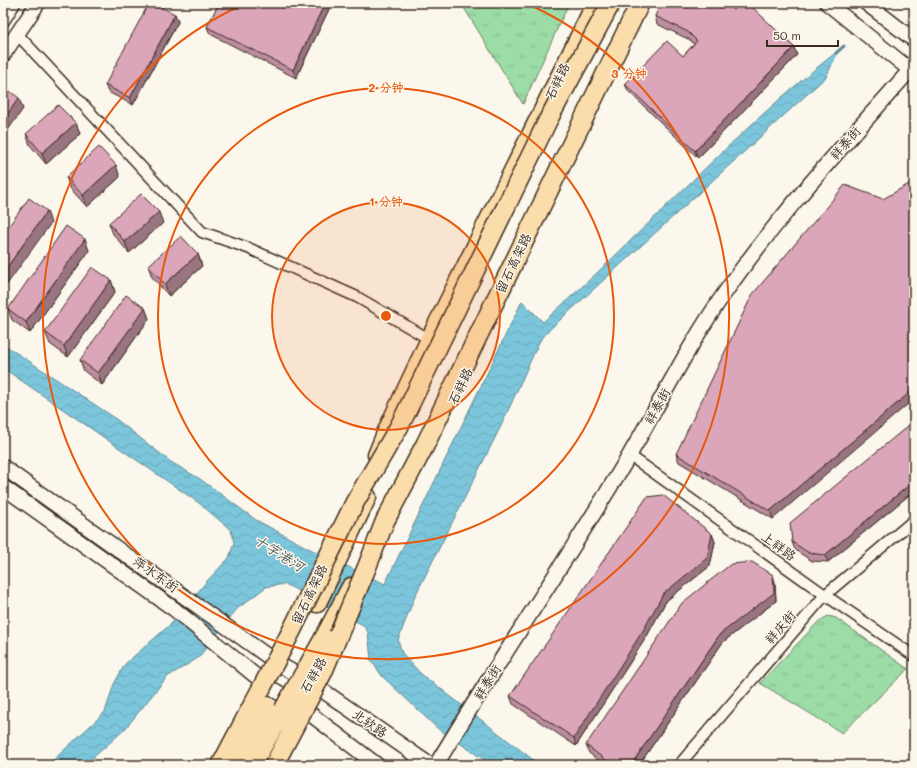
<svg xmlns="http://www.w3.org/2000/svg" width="917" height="768" font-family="Mali,'LXGW WenKai TC',sans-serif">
<defs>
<pattern id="park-tufts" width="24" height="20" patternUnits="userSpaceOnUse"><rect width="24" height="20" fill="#9cdca6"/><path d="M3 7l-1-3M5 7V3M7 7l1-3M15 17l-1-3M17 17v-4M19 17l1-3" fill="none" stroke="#87bd8e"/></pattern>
<pattern id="water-waves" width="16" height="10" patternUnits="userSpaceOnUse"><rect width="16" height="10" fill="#7cc6dc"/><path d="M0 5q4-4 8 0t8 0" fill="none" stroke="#6caabc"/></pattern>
</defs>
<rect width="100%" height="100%" fill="#fbf7ec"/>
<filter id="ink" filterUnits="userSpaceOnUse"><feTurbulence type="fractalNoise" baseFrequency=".025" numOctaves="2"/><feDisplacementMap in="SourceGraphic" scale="8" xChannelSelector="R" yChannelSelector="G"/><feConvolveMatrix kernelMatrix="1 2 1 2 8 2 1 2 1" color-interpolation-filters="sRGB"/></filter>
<g filter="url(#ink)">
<path fill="url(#park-tufts)" stroke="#6c8362" d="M461,3H569L523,104Z
M828,616L836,618L908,669L842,733L760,683L819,621Z"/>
<path fill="url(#water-waves)" stroke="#628890" d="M839,50L826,77L549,330L539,342L502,424L415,596L398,640L402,653L420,673L540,765H492L437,728L382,676L371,660L368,632L363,625L285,584L266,587L237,609L198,658L167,677L125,729L85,765H48L105,712L114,684L125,664L172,623L207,581L229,558L234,543L231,530L199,503L3,368V344L112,416L171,462L200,479L256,520L308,548L385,584L522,301L543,322C572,296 601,270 629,242C698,176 764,108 839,50Z"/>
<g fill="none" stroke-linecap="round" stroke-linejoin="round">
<path stroke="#628890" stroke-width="3" d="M836,53L844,46"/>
<defs>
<path id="street" d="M18,35L202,232L248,248L357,297L429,339
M629,455L825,595L914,656
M679,765L825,595L914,520"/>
<path id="secondary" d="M827,3L914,73
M866,3L914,40
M3,19L13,3
M3,55L38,3
M3,467L280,665L309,681L430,765
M3,487L174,609L269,687L296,703L377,765
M436,765C498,661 567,560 629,456C661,401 689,344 726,291C781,212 847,142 910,70"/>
<path id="primary" d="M376,455L385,433L429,339L595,3"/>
<path id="highway" d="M367,567L385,521L425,445L640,3
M317,603L367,497
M324,638L351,587"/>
</defs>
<use href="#street" stroke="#3b2a1e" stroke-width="13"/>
<use href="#secondary" stroke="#3b2a1e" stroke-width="17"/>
<use href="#primary" stroke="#3b2a1e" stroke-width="19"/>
<use href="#highway" stroke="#3b2a1e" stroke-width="21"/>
<use href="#street" stroke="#fbf7ec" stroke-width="10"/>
<use href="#secondary" stroke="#fbf7ec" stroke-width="14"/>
<use href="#primary" stroke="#fbddab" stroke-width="16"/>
<use href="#highway" stroke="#fbddab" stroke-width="18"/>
<defs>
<path id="highway-bridge" d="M221,765L292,630L355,502L400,425L548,120L611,3
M236,765L266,706
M252,765L324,638
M274,765L323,672L367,567"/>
</defs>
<use href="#highway-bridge" stroke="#3b2a1e" stroke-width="21" stroke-linecap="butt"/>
<use href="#highway-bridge" stroke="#fbddab" stroke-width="18"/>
</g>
<path fill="#bc8ea0" stroke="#3b2a1e" d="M219,3H332L296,78L210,34L207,27Z
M734,10L797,55L698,158L628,91L625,84L683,56L694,44L690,40L657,24L655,16Z
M175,14L178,22L133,105L108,92L105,85Z
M76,123L80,134L46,164L30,145L26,134Z
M66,177H120L87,207L70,188Z
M883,199L773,519L679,462L676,454Z
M109,223H163L129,253L113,234Z
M85,239L89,251L30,333L12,320L8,309Z
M198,254L202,266L169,296L152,277L148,266Z
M111,280L115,292L68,357L50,344L45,332Z
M145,308L149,319L102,385L84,371L80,360Z
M914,421V491L828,562L812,561L795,550L792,542Z
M712,534L715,542L710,566L666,601L647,636L576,746L513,704L510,696Z
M775,582L776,601L723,642L639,765H604L589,753L586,745Z"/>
<path fill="#997482" stroke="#3b2a1e" d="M325,3H332L296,78L293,70Z
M175,14L178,22L133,105L130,98Z
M794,47L797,55L698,158L695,151Z
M19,98L23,109L3,137V120Z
M76,123L80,134L46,164L42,153Z
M116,165L120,177L87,207L83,195Z
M47,211L51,223L3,290V273Z
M159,212L163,223L129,253L125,242Z
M85,239L89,251L30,333L26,322Z
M198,254L202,266L169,296L165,284Z
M111,280L115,292L68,357L64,346Z
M145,308L149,319L102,385L98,373Z
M914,389V399L773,519L770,511Z
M914,481V491L828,562L825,555Z
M712,534L715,542L710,566L666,601L647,636L576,746L574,738L663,594Z
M773,575L775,582L776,601L723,642L639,765H631L720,634Z"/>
<path fill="#dba5ba" stroke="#3b2a1e" d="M149,3H153L175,14L130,98L105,85Z
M219,3H325L293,70L207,27Z
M661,3H727L734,10L740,3H748L794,47L695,151L625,84L667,41L683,56L697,41L688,32L655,16Z
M3,86L19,98L3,120Z
M58,105L76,123L42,153L26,134Z
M99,147L116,165L83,195L66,177Z
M914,181V389L770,511L676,454L752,295L845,185L883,199Z
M141,194L159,212L125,242L109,223Z
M29,198L47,211L3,273V234Z
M66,226L85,239L26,322L8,309Z
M181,236L198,254L165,284L148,266Z
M92,267L111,280L64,346L45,332Z
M126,295L145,308L98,373L80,360Z
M914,421V481L825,555L809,553L792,542L790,523Z
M663,495L712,534L707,558L663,594L644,629L574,738L510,696L647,497Z
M752,562L773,575L774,593L720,634L631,765H612L586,745L682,603L731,564Z"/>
</g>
<circle cx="386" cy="316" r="114" fill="#e8590c" fill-opacity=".12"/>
<g fill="none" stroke="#e8590c" stroke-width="2">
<circle cx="386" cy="316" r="114"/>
<circle cx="386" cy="316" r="228"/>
<path d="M528 4A343 343 0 1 1 244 4"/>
</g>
<g text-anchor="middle" stroke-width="3" stroke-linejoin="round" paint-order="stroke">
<g font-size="13" fill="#3b2a1e" stroke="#fbf7ec">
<text transform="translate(557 81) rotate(-64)" y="5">石祥路</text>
<text transform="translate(845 143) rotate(-49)" y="5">祥泰街</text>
<text transform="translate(513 263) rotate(-64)" y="5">留石高架路</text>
<text transform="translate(460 386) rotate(-64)" y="5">石祥路</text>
<text transform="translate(657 406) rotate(-61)" y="5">祥泰街</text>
<text transform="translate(779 546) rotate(36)" y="5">上祥路</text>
<text transform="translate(156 574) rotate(35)" y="5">萍水东街</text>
<text transform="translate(309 594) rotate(-64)" y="5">留石高架路</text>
<text transform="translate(780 627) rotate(-49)" y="5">祥庆街</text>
<text transform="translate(313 675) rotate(-60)" y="5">石祥路</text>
<text transform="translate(487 682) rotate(-58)" y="5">祥泰街</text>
<text transform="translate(370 723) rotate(35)" y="5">北软路</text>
</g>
<g font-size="14" font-style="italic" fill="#4e5957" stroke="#fbf7ec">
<text transform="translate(279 553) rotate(32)" y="5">十字港河</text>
</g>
</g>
<circle cx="386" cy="316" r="6" fill="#e8590c" stroke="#fbf7ec" stroke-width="2"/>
<g font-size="12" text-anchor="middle" font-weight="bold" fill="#e8590c" stroke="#fbf7ec" stroke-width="3" stroke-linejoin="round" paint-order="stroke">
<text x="629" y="78">3 分钟</text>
<text x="386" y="92">2 分钟</text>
<text x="386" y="206">1 分钟</text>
</g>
<rect width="917" height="768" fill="none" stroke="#fbf7ec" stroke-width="16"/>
<rect x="8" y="8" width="901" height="752" fill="none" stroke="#3b2a1e" stroke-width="1.5" filter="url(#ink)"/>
<path d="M767 40v6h71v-6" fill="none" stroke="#3b2a1e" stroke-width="2"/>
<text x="773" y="40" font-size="12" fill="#3b2a1e" stroke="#fbf7ec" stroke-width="3" paint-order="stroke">50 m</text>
</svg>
